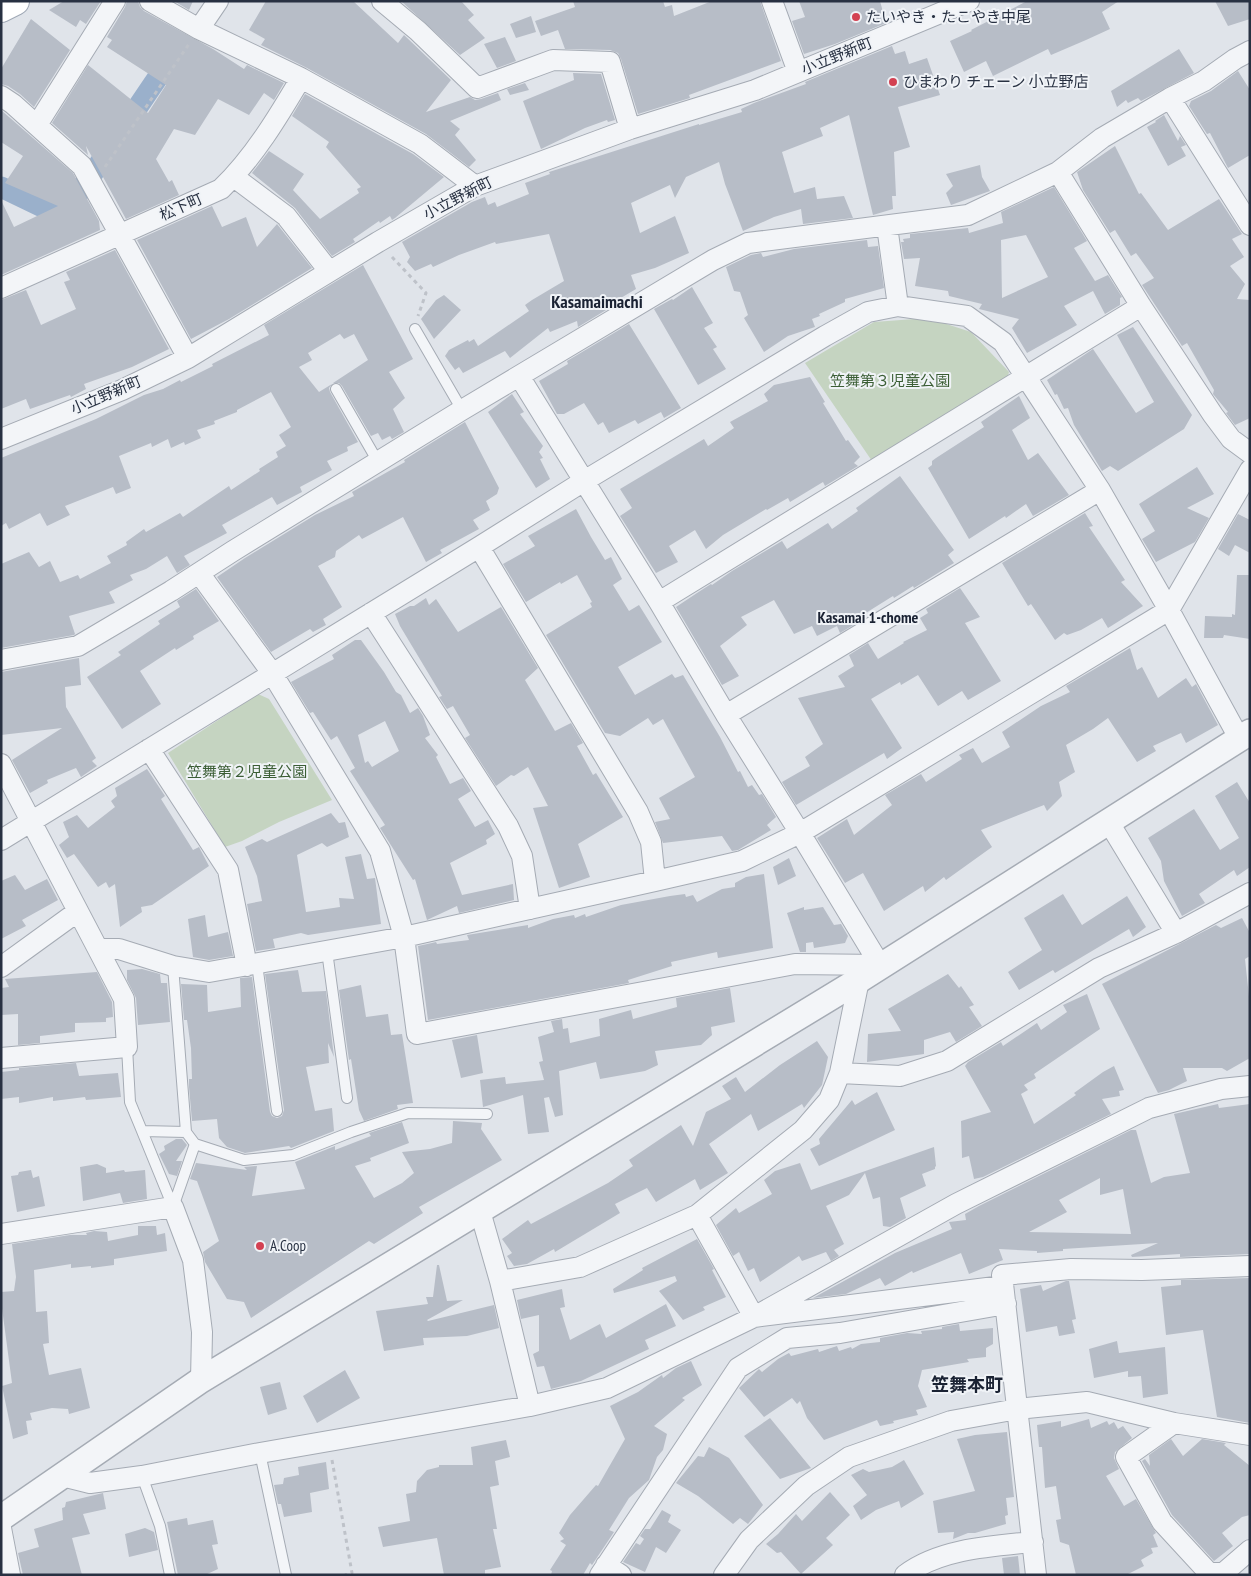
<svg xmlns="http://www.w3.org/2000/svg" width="1251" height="1576" font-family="'PT Sans Narrow','Noto Sans JP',sans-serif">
<rect width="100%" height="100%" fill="#e0e4ea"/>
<path fill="#c5d4c1" d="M928,318L971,332L1009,372L1007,379L872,461L805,363L874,322Z
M258,694L269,699L332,800L279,822L242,841L225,847L168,753Z"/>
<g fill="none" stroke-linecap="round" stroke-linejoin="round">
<path stroke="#9ab0cb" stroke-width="21" d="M93,173L173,55
M1,187L57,214L67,211L85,183"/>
</g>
<path fill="#b7bdc7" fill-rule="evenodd" d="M64,1H101L86,24L80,20L76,27L49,10Z
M127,1H138L140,7L144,11L213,49L244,69L247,65L284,83L274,100L264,93L249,115L218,99L195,135L174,129L156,159L169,182L172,180L179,195L126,219L86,146L88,155L52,123L88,65L148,113L166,85L107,47L112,40L107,37L125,7Z
M174,1H193L189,10Z
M266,1H353L398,43L404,35L451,80L426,112L470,97L475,100L481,99L498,93L501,100L450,121L460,129L455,135L476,160L469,167L426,134L307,68L261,45L265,39L249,30Z
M401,1H461L474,15L468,20L485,38L460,55Z
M573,1H663L665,7L672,5L674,16L712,1H760L781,61L689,95L690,98L638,114L621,59L618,53L610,50L565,49L558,30L541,36L535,21L575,7Z
M799,1H880L886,23L835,44L804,54L792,21L805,17Z
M1027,1H1119L1102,12L1110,29L1086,40L1051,55L1048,49L993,76L986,61L964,72L950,41L972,31L971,30Z
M1215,1H1250V19L1228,26Z
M531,16L536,32L516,38L510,24Z
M31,19L70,50L34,107L20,94L8,86L1,84V69Z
M505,37L516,61L497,68L484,44Z
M892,46L895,54L905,51L909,64L927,58L940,95L898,107L910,147L894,152L896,196H892L893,209L873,215L849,115L820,128L823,136L782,152L794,193L815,187L817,199L844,196L853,218L803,224L801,209L774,217L743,231L725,184L719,162L686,177L675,198L670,185L631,203L640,233L675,216L689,253L655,268L631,275L636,289L614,302L616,304L578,327L577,321L550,332L548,328L510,358L505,351L463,373L459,367L455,370L445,356L449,350L468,340L469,342L474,339L478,346L529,311L525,305L532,300L564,281L549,234L496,244L495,242L459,255L433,267L431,264L415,271L407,262L410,257L402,242L472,202L485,197L488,205L495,202L497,207L529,194L525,183L550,174L549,172L699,124V125L742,112L741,109L754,103L806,84L805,82Z
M1179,49L1194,73L1141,101L1138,98L1128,103L1126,100L1117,107L1111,91Z
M1238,71L1250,90V155L1228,168L1210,133L1207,134L1189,106L1191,101L1211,91Z
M573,73L601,74L615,120L608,122L607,120L585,128L541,149L523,101L574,80Z
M525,83L529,90L510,95L507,89Z
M305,94L413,154L444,177L395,218L392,220L390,216L380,223L379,221L353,239L355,242L332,256L295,208L252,173L269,151L304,174L293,190L320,219L359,193L357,189L361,187L326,147L329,142L292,116Z
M1,110L73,173L99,221L100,230L1,275V200L14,227L58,206L5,183L23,156L1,142Z
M1164,115L1178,141L1180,136L1186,145L1181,147L1186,156L1168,166L1147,127L1156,122L1155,121Z
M1115,146L1139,194L1141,193L1168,230L1219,199L1242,234L1232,239L1244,257L1230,266L1245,284L1237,299L1250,300V418L1235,425L1226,413L1228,412L1213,394L1214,390L1187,343L1182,346L1142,285L1154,278L1136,253L1131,256L1115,230L1110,233L1083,190L1077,172Z
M980,165L982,177L990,191L951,205L946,193L953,186L946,174Z
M1054,187L1087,241L1074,248L1095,281L1108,275L1122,297L1120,298V305L1105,314L1093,291L1064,306L1077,325L1027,353L1012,328L1019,319L979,309L982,304L949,296L948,291L915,286L920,258L904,259L901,242H904L903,239L910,238V234L968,228L969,233L1003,223L1001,212ZM1026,235L1048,277L1002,298L1001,240Z
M212,206L222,227L246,217L257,247L277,224L312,268L229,319L191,339L137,240Z
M867,240L868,247L878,246L884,288L845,299V302L819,314L820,316L812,319L815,327L788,336L764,352L744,318L748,315L740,292L734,291L726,267L751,255L761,253L763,257L794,249Z
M115,250L169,349L132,367L84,384L86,389L71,397L70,395L30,409L26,399L1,409V300L26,290L41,325L76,309L64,282L70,280L66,272Z
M363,265L413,359L389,372L405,398L393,409L404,432L392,439L390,436L382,440L378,433L371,436L342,386L339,383H333L368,360L354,334L344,339L340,334L308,353L312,360L299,367L319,392L332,384L329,388L330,392L358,442L347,447L348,451L327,461L332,470L300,487L302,492L277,505L272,497L222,525L227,533L184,556L190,565L177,573L167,556L146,569L130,575L133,580L109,592L115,603L69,616L75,634L74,635L1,648V564L29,552L39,567L50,561L60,582L78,575L80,579L111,563L107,556L127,545L126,542L144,529L146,532L180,513L183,517L229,486L231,490L260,471L259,469L278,457L276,452L286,446L279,435L291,427L271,392L237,410V412L214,421L215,424L197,430L201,438L185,445L184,442L171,448L168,439L152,447L151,443L119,456L131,488L116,494L113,487L65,506L70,515L47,526L40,513L9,529L6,523L1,526V458L96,419L144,395L163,389L180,380L181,382L213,366L212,364L269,335L264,325Z
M692,287L713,323L704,328L717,347L713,349L726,369L698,385L654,309L672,299L673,300Z
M444,295L461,310L434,339L421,319L436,300Z
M629,324L681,408L664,418L661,412L638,424L635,420L609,433L603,422L598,425L584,403L564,414H557L539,381L568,364L567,361Z
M1133,327L1192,415L1184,429L1118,471L1110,466L1102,471L1074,425L1068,408L1064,409L1057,394L1055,395L1047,380L1093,349L1136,413L1154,402L1117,335Z
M810,377L825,402L823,403L846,441L848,440L860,457L854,463L858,466L825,486L823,482L790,502L788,498L767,510L766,509L723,535L706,549L695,530L669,546L678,562L656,573L620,516L632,508L620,489L704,439L708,446L734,428L730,422L768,401L764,394L774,385Z
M512,394L524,412L520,414L543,446L539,452L543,458L540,459L550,479L536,488L488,412Z
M1019,396L1030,418L1012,430L1028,460L1038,453L1069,495L1033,516L1026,504L1006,518L1005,516L969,539L928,468L932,465V461L936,458L984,427L981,422Z
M465,422L499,488L497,494L486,501L490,510L473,520L479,529L440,550L442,553L426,562L403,517L362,539L359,535L336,551L335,557L318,566L342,607L323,619L326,625L313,632L310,629L271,652L217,577L245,558L315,515L354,496L352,492L405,462L404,460Z
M1197,467L1214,494L1187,508L1209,518L1195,542L1156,562L1142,539L1155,531L1139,504Z
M900,476L954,550L948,555L954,563L914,588L913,586L894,598L893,596L853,621L855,624L840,633L837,626L817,636L812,626L794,634L774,600L741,617L747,625L720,646L739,676L722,685L676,607L697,593L711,584L712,585L732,571L782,541L787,549L828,523L832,529L858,511L856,508Z
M576,509L591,537L605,560L611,557L622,579L613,585L629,611L639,605L662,642L618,667L635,695L672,674L675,678L683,675L720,737L738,772L740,771L748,787L752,785L759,795L762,794L776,817L767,825L771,830L738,850L732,851L722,836L663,843L655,822L670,819L659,798L695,777L663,719L653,725L648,718L620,736L605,733L546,635L592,607L590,603L592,602L577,575L561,584L560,582L526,602L503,564L535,546L528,536Z
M1085,513L1093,526L1089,527L1125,580L1121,582L1143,606L1108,628L1102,618L1081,630L1067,635L1064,633L1055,640L1031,604L1028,606L1002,563Z
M1238,514L1250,520V553L1235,545L1229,556L1218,549Z
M1237,575H1250V639L1224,635L1223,638H1204L1205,616L1232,617V614L1235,615Z
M960,588L980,617L965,623L1001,681L968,700L962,691L938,706L918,675L901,685L900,682L871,699L902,748L887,759L884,753L796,805L782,782L810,766L805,757L823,744L798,698L845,687L838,676L854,666L849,655L868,643L878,659L904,643L903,642L927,630L920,618L928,613L926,609Z
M196,589L219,621L193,636L194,639L176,650L175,648L140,671L161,704L122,729L87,677L121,655L118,652L160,624L158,621L180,607L177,601Z
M426,598L429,605L436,599L458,632L501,607L538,668L525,680L555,731L571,723L583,743L577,746L593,775L596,773L623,817L578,844L590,877L559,888L533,808L548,806L528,767L514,776L511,775L496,786L465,738L470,735L453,706L447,709L439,697L442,696L400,626L395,614L410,606H414Z
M355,640H361L384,672L396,692L401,695L410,713L418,708L423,716L430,735L425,738L438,755L436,757L450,784L463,778L471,791L458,799L475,827L488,820L495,834L486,840L487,844L450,863L462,895L513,884L514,900L459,913L457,906L427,920L415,879L413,880L380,828L385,825L350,771L355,768L337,736L331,740L313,712L310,713L291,682L334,659L332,655ZM385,721L399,751L372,767L368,761L365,763L358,735Z
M1130,648L1137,670L1142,667L1158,698L1186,678L1192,687L1196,684L1218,725L1186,743L1181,733L1153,746L1156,751L1137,762L1108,718L1093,729L1066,745L1075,772L1059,782L1062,796L1047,811L1044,805L981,830L992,847L946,880L944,877L925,892L923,886L884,911L863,873L845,883L817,838L847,819L854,835L892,805L885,795L921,774L926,782L962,759L959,755L973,748L982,763L1010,747L1002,732L1041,706L1070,692L1066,686Z
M79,658L81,685L65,687L66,707L96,758L92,761L97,766L81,777L76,768L47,780L48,783L30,793L12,760L62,728L1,735V672Z
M147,769L165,796L161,799L193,850L199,847L209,866L152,905L141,907L142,912L120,927L115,884L109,888L106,882L98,887L74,854L67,858L59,845L69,837L63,822L77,815L88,828L115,807L111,801L117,796L115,788Z
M1237,782L1250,803V867L1237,876L1234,870L1199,894L1205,903L1182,916L1164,881L1161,861L1148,838L1194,809L1220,850L1239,838L1215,796Z
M331,813L339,823L345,822L349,837L327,847L322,843L297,855L306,912L340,907L339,898L354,899L345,857L361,854L367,879L375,878L381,924L308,935L301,933L273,939L275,948L256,951L247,904L262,901L257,876L245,847L262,839L267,842Z
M789,858L796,876L778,885L773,867Z
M764,874L773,948L718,958L717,952L671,962L672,966L628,980L629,983L428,1020L418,946L432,943L436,942L437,944L469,940L467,935L528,925V928L553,919L574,915L575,918L585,914L586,917L621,905L670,896L685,894L686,897L693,895L697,902L722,889L735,887V883L746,877Z
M15,875L25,890L47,879L58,900L22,920L26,926L1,939V881Z
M1063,894L1082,925L1127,896L1146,927L1133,937L1129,929L1055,973L1053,970L1019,990L1008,972L1042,950L1024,918Z
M804,907V910L823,907L834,925L841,924L848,936L845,943L814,948L813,942L806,943V952H800L787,913Z
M205,915L208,937L228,932L233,956L209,960L193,957L188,919Z
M1242,918L1250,933V956L1245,959L1250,1006V1058L1227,1071L1222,1068H1183L1187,1081L1169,1090L1158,1093L1102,984L1216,925L1221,928Z
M142,969L160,974L161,983H167L170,1022L138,1025L136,998L127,980V970Z
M298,970L302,992L326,991L334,1057L328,1043L329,1063L306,1067L315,1111L332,1108L334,1131L291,1148L289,1146L245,1153L227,1147L219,1138L217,1119L192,1121L189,1087V1079H192L191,1048L187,1020H184L181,984L207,985L208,1012L241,1007L240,978L252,977L270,1112L272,1116L277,1118L282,1116L284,1110L265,974Z
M97,972L112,1002L113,1017L106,1018V1022L75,1023V1032L40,1036V1043L18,1045V1014L1,1015V988L9,987L5,979Z
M948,974L959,988L961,986L974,1005L969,1007L982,1026L956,1042L950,1032L924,1040V1054L867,1062L868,1034L901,1031L888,1009Z
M361,985L366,1017L388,1014L391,1035L402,1034L413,1103L397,1105L398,1109L364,1121L359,1110L351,1059L349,1060L339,990Z
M730,988L735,1022L711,1027L712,1035L701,1045L655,1051L658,1065L645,1071L600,1079L596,1062L559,1071L563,1115L555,1117L549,1097L544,1098L549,1132L528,1134L523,1095L483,1107L480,1080L505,1077L506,1084L544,1080L539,1062L543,1061L538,1037L554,1032L551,1021L562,1019L563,1029L568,1028L570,1043L600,1036L599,1019L631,1010L633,1019L677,1007L676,998Z
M1087,994L1100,1029L1034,1074L1036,1078L1024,1085L1028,1090L1021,1094L1034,1124L1076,1095L1074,1093L1103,1072L1114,1066L1124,1090L1119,1091L1120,1096L1102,1099L1111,1114L983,1177L974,1179L969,1156L962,1158L961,1121L991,1112L965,1066L968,1062L1001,1042L1003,1046L1037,1023L1041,1030L1067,1012L1063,1005Z
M477,1035L483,1073L461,1078L452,1040Z
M817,1041L828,1057L822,1085L804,1108L802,1104L758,1131L751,1114L709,1144L728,1173L700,1190L695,1179L656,1202L647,1188L615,1204L620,1213L555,1252L554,1249L527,1264L514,1266L507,1256L512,1253L502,1239L528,1220L531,1224L608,1183L633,1166L629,1160L681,1125L693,1146L706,1112L731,1099L722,1086L736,1077L745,1092L780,1065Z
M76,1063L79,1076L118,1073L121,1097L86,1100L85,1097L53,1101V1097L19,1103V1097L1,1099V1072L19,1070V1068Z
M877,1092L895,1130L819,1166L810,1149L820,1144L819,1139L852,1100L855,1105Z
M1218,1104L1219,1108L1250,1104V1254L1180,1257V1254L1132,1257L1131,1255L1158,1243L1063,1249V1251L1037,1253V1251L999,1249L1003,1260L969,1274L961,1253L913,1273L912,1271L885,1286L880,1278L846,1294L813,1298L895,1253L952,1229L949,1222L966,1220L965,1214L979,1206L1131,1130H1136L1151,1183L1164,1177L1190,1173L1174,1114ZM1100,1178V1195L1123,1189L1131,1234L1029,1232L1067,1212L1059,1200Z
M453,1121L482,1123L481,1129L502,1160L419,1207L423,1213L374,1244L369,1241L251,1318L244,1302L227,1299L205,1262L203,1252L219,1241L197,1181L190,1179L196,1163L247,1170L244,1167L257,1166L252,1196L305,1189L295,1162L335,1146V1150L371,1136L369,1133L402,1122L409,1143L370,1158L371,1161L355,1166L374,1198L402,1183L414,1173L402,1152L430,1149L452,1143Z
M176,1139H182L187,1145L176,1161H182L177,1176L169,1174L159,1154L165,1150L164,1146Z
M934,1147L936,1166L935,1167V1169L922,1174L926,1186L900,1198L906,1218L890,1227L883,1226L880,1197L873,1199L865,1173L849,1195L826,1206L844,1244L834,1250L839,1256L831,1261L826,1252L802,1261L799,1256L760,1282L754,1268L748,1271L739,1252L733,1256L716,1225L736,1208L739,1213L772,1194L764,1180L775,1171L800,1163L811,1190Z
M97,1164L106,1168V1173L124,1170L125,1172L145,1170L147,1199L123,1203L120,1193L83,1201L80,1167Z
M31,1170L33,1178L39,1176L45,1206L17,1212L11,1176L18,1175L19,1172Z
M138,1226H156L157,1235L165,1233L167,1251L114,1259V1265L91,1268V1266L71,1268V1264L34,1270L36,1312L47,1311L49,1343L43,1344L49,1375L81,1368L90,1408L69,1414L68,1409L52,1408L30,1413L32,1420L26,1421L28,1434L13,1439L2,1386L12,1383L1,1301V1292L14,1291L16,1277L12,1244L70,1235H87L86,1233L94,1231L107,1232L108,1241L138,1235Z
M697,1239L714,1269L712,1270L726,1297L703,1307L705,1310L683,1320L659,1291L677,1281L675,1276L614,1293L613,1289L643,1270L642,1268Z
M437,1265H439L447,1301L463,1300L427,1320L428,1321L494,1305L499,1328L467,1336L423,1338L424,1345L384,1351L376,1311L428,1304L426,1297H433Z
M1250,1278V1423L1217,1417L1203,1330L1166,1335L1161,1287L1181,1285V1280Z
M1066,1281H1069L1076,1319L1072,1320L1075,1333L1059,1336L1057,1326L1026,1332L1020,1289L1041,1285L1043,1291Z
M562,1289L565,1307L560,1308L570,1340L600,1324L606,1338L666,1304L676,1326L645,1340L649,1349L581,1381L551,1389L544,1366L537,1367L533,1354L539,1351V1315L521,1319L517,1300Z
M959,1324L960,1331L993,1328V1344L986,1348V1357L967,1359L969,1362L922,1370L918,1386L927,1407L916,1410L918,1415L893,1421L894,1423L880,1426L877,1420L824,1440L807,1418L800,1401L797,1404L792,1398L764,1417L739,1388L759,1369L762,1372L778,1359L789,1353L791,1356L818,1349L819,1352L837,1346L839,1351L851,1347L852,1349L861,1344L880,1342V1338L907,1333L922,1334L921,1331L942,1329V1327Z
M1117,1341L1119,1353L1165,1347L1168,1394L1143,1398L1141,1376L1128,1377V1371L1094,1378L1089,1349Z
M691,1361L702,1385L682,1398L685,1400L654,1426L667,1434L663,1450L657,1457L649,1480L629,1498L609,1530L614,1532L592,1565L590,1563L583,1575H551L552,1571L550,1570L566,1545L560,1541L564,1539L559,1533L570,1515L596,1485L598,1486L625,1439L610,1406L638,1392L662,1375L663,1378L676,1368Z
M345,1370L360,1398L317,1423L303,1396Z
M280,1382L287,1409L268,1415L260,1387Z
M770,1418L797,1451L811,1468L780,1479L744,1436Z
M1089,1419L1091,1428L1107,1421L1109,1425L1114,1422L1118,1429L1123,1426L1132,1438L1115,1452L1114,1458L1119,1469L1106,1476L1124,1506L1136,1499L1156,1533L1153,1535L1158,1547L1151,1548L1153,1553L1141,1560L1144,1566L1126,1575H1076L1069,1545L1060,1542L1056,1520L1061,1519L1056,1486L1045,1488L1042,1447H1039L1037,1425L1061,1421V1427Z
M1007,1432L1014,1497L1006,1498L1008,1515L1005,1516L1006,1524L975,1533H968L953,1539L954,1532L938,1533L933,1501L975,1491L957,1439L975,1435Z
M1171,1439L1183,1456L1202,1439L1226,1443L1224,1445L1250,1466V1515L1242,1517L1222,1533L1233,1546L1214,1561L1172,1515L1142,1461L1145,1459L1150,1466L1149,1455Z
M506,1440L510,1457L495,1461L499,1485L490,1487L497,1529H493L501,1567L485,1570V1575H444L437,1538L383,1547L378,1527L410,1521L406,1494L416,1492L417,1481L427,1470L439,1467V1465H473L471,1447Z
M709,1447L729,1458L763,1505L748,1524L740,1518L733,1524L698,1496L676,1483L698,1456L704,1457Z
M904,1460L924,1494L901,1508L899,1501L876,1510L861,1520L853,1506L867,1495L851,1475L863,1469L869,1472L892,1467Z
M326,1462L329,1489L310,1493L312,1512L284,1517L281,1504H278L274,1485L283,1484L284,1478L299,1475L298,1467Z
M830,1492L850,1515L826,1538L833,1545L801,1574L781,1552L777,1553L766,1544L778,1534L796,1514L802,1521Z
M103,1493L106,1509L83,1514L90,1534L72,1538L82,1575H23L18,1553L39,1547L34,1529L63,1520L62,1508L65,1507L66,1502Z
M662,1510L671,1515L668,1522L681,1530L666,1553L656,1547L645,1572L623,1562L636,1543L640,1545L644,1539L640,1536L645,1529H650Z
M187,1518L188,1525L213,1520L218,1544L212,1545L218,1569L205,1575H178L167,1522Z
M145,1528L154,1532L158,1550L129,1557L125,1534Z
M1018,1556L1020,1575H1004L1002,1558Z"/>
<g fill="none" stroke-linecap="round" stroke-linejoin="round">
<defs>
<path id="service" d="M415,329L462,410
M336,389L378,462
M327,951L347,1098
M257,964L277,1111
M173,966L186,1132L195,1144L244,1160L293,1155L351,1132L408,1113L487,1114
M127,1047L130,1102L142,1131L186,1132
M142,1131L173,1207
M173,1207L195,1144
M260,1453L286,1575
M142,1476L160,1526L170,1575"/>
<path id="minor" d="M150,1L199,29L301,78L420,144L475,186
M382,1L418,31L477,88L553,60L610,62L630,129
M772,1L798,72
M199,29L218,1
M1,96L13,104L82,166L188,358
M1170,98L1250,225
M37,125L115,1
M1058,172L1141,306L1213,415L1231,439L1250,453
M234,177L286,216L329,271
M887,226L898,306
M1,288L221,189C254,157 278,117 301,78
M519,376L659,602L726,715L800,833L880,965
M1,439L122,390L188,358L378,242L475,186L630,129L755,90L969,1
M479,547L638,812L651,842L655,881
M199,573L272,673L380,851L404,937L417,1034L795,964L880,965
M659,602L1141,306
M371,613L508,826L522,856L530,909
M1,660L78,646L171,591L233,551L462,410L713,260L748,243L968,215L1058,172L1102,138L1170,98L1204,81L1235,59L1250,51
M726,715L1100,490
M149,749L228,870L247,966
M1,764L124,999L127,1047L1,1058
M1108,821L1176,933
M1,840L479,547L584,481L825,336L868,312L898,306L967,316L1003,342L1100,490L1169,610L1239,738
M98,949H119L173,966L209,972L404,937L655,881L742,861L800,833L1169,610L1250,470
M1,967L77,912
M840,1073L900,1076L947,1061L1099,968L1176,933L1250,893
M480,1211L500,1281L530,1406
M697,1215L754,1317L1003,1286
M1,1234L173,1207L193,1260L202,1332L201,1380
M500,1281L580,1267L697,1215L803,1130L829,1100L840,1073L859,980
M1174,1423L1126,1457L1162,1522L1209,1573H1223L1224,1575
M62,1476L90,1483L142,1476L260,1453L530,1406L607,1388L754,1317L956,1204L1149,1108L1221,1089L1250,1086
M1,1528L10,1575
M606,1565L621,1575
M600,1575L738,1368L787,1338L840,1333L1006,1304
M724,1575L749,1540L806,1486L849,1457L951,1421L1017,1409L1087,1402L1174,1423L1250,1435
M905,1575C939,1549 991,1546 1033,1542
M1036,1575L1002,1275L1071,1269L1142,1270L1250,1266
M1221,1575L1250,1550"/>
<path id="tertiary" d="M1,1518L201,1380L859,980L1250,732"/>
<path id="primary" d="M1,8L15,1"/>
</defs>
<use href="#service" stroke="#a5abb4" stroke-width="12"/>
<use href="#minor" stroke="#a5abb4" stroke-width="22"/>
<use href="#tertiary" stroke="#a5abb4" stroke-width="28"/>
<use href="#primary" stroke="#9fa8b6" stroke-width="30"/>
<path stroke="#bec2c9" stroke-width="3" stroke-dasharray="4 4" stroke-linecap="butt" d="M105,167L189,44
M392,257L426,293L418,316
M332,1460L352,1573L345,1575"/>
<use href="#service" stroke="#f3f5f8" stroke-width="10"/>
<use href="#minor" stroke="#f3f5f8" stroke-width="20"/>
<use href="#tertiary" stroke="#f3f5f8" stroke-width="25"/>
<use href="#primary" stroke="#fff" stroke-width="28"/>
</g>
<g fill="#d34152" stroke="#f0f3f7" stroke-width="2">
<circle cx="856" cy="17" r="5"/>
<circle cx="893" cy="82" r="5"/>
<circle cx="260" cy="1246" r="5"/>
</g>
<g text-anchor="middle" stroke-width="4" stroke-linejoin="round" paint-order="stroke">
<g font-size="15" fill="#283142" stroke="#f0f3f7" text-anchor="start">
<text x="866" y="22">たいやき・たこやき中尾</text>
<text x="903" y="87">ひまわり チェーン 小立野店</text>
<text x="270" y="1251">A.Coop</text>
</g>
<g font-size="15" fill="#283142" stroke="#f0f3f7">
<text transform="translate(837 56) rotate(-22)" y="5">小立野新町</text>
<text transform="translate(458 198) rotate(-27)" y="5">小立野新町</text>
<text transform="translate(181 207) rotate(-24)" y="5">松下町</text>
<text transform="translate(106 395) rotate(-23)" y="5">小立野新町</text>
</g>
<g font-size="15" fill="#3b5e35" stroke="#f0f3f7">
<text x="890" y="386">笠舞第３児童公園</text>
<text x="247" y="777">笠舞第２児童公園</text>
</g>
<g font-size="16" font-weight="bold" fill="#1a2233" stroke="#f0f3f7">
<text x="868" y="623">Kasamai 1-chome</text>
</g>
<g font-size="18" font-weight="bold" fill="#1a2233" stroke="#f0f3f7">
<text x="597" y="308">Kasamaimachi</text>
<text x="967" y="1391">笠舞本町</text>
</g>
</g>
<rect width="1251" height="1576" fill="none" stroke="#283142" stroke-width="5"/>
</svg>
